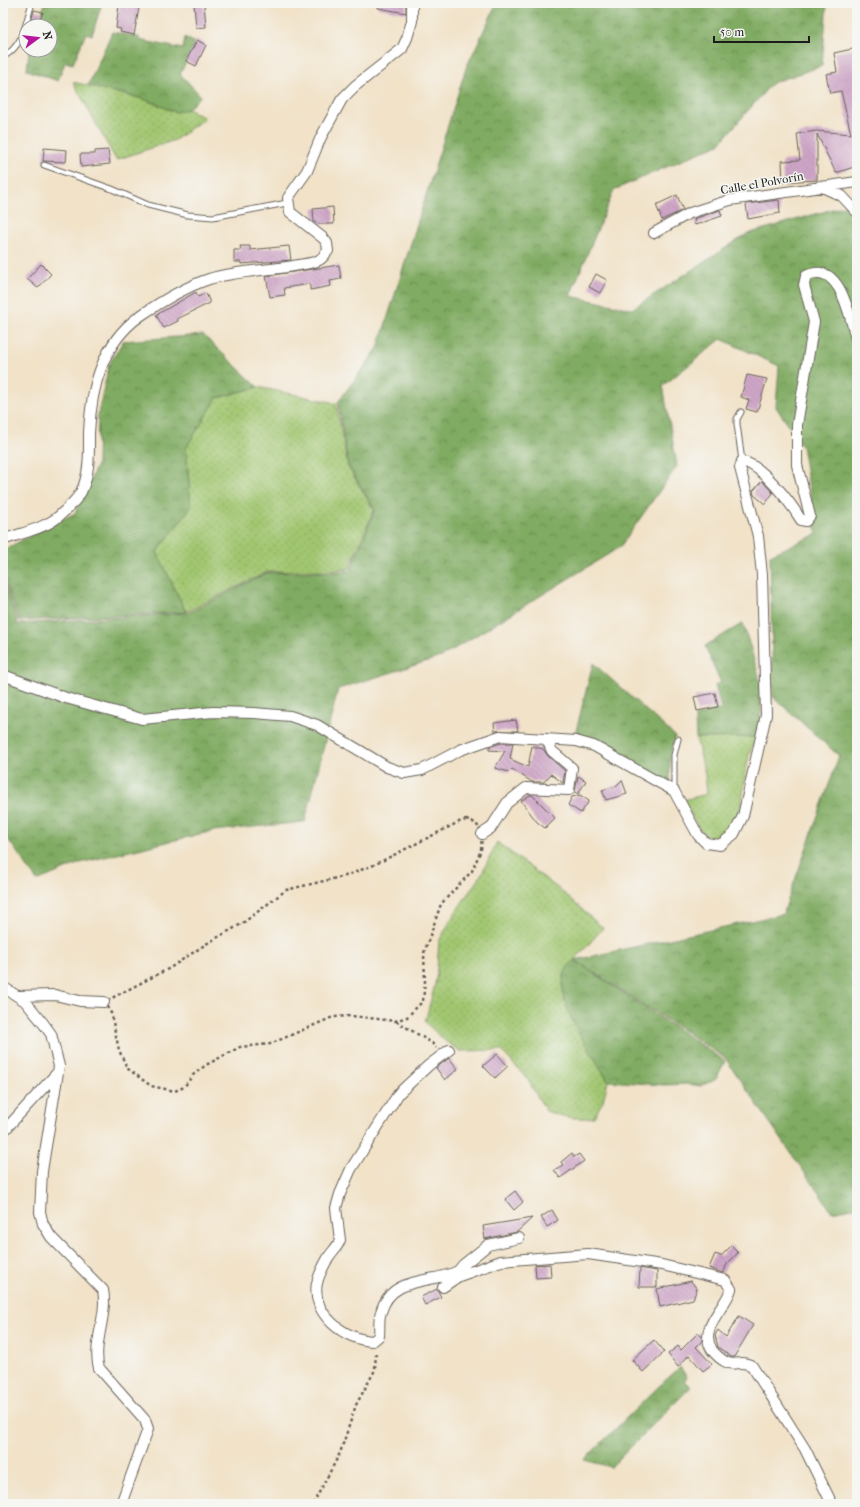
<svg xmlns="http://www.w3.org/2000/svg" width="860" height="1507" font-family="'IM FELL French Canon',serif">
<defs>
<pattern id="green-dots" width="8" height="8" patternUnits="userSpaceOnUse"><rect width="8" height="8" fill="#a1c670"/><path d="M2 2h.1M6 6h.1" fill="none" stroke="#8aaa60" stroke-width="1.8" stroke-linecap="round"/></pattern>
<pattern id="forest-crowns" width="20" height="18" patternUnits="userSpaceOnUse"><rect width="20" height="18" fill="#80ab62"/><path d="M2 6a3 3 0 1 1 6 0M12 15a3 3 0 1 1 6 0" fill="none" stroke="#688a50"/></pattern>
<pattern id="building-back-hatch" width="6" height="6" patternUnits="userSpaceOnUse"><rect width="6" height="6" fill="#cfa6c8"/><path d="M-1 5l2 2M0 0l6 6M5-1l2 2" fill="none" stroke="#b18eab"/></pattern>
</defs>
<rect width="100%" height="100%" fill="#f6f6f2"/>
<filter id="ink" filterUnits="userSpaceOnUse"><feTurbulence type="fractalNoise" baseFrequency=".025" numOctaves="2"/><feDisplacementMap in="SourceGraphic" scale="8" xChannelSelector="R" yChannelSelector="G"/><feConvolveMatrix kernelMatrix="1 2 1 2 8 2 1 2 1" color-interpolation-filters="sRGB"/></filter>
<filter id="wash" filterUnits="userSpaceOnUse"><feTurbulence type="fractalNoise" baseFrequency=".012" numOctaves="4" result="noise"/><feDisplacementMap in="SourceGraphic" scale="16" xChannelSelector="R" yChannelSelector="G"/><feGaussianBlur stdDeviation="0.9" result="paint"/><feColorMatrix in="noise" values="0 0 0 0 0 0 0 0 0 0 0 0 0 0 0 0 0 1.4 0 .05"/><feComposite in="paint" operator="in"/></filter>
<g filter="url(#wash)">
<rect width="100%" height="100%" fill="#f1e2c8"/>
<path fill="url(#green-dots)" stroke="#5e7146" d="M73,82L144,99L175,112L188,109L205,118L175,140L116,160Z
M258,387L336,403L348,467L374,510L349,569L267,572L186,612L157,552L191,507L186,448L217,398Z
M756,737C753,744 749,752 748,760C742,788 746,826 716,841C699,836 692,815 683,800L707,794L705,774L696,738Z
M497,842L560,890L603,928L566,970L601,1067L608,1081L603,1101L594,1117C576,1120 562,1117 546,1111L528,1080L501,1050L460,1051L446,1042L425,1022L436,980L439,941L455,913L482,873Z"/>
<path fill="url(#forest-crowns)" stroke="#4e643f" d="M45,3H102L92,35L86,33L73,64L65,62L58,81L27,70L29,50H50V26H38Z
M497,3H827L822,66L772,83L719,144L614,190L570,296L632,309L747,234L857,202V1207L832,1212L725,1058L575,960L783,914L839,756L773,697L770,555L817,534L802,446L776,407L779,366L721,339L663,386L677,466L620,547L441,657L338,689L305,822L213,831L80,863L37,881L3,832V578L18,624L188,613L267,573L350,571L375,510L348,465L338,402L378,348L466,68Z
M112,32L139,37V40L183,49L185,37L195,43L180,74L201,96L188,109L175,112L144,99L88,86Z
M203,335L258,387L217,398L186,448L191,507L157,552L186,612L19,621L3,574V550L75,513L97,465L98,414L109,365L123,341Z
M743,623L761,683V712L756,737L696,738L695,717L721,708L715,685L721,683L705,646Z
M593,663L675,736L670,756V783L593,741L575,735Z
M574,960L725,1061L716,1079L701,1086L688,1084L664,1085L608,1081C594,1054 550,1001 566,970C568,966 572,963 574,960Z
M680,1367L687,1377L684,1381L691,1387L611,1467L584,1460L657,1388Z"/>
<g id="blocks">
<path fill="url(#building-back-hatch)" d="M125,3H140L134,35L120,32L121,29L116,28L119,5L124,6Z
M194,3H204L206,27L196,28Z
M378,3H406V13L378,8Z
M34,10L43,12L38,26H30Z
M197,40L206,45L196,66L186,61Z
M857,48V166L836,173L817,134V180L783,182L782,161L800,160L797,134L816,131L851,134L841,91L830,93L826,74L837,72L834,53Z
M44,148L67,150L66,162L43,161Z
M108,150L110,164L81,167L80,154H95V151Z
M677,195L683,210L662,220L656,205Z
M779,200L780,213L748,219L746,204Z
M333,207L334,224H319L314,222L313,209Z
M720,210L722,216L695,225L694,219Z
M240,246H250V250L289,246L291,260L241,264V262H234V250H241Z
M41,264L51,274L38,288L27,279Z
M339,265L341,279L330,281L331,286L310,290V284L284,288L285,295L270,297L266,276Z
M596,274L607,280L600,293L589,287Z
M196,292L198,297L206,293L210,303L177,319L178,321L164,328L156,315Z
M747,375L767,379L757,412L746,409L749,400L741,397Z
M762,481L773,493L765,504L754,495L753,491Z
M715,693L718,707L697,711L694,697Z
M516,720L518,731H495L494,723Z
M501,743H513L510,759L528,767L532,746L543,749L548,756L565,771L563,783L551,774L544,782H532L512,769L509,772L495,768L505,751L489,750V747Z
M578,776L586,781L578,794L575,792Z
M622,780L627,794L606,800L602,790L616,786Z
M530,795H532L555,818L545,828L537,822L521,801Z
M580,795L589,801L581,813L568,805L572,797Z
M497,1054L508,1066L495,1078L483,1066Z
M449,1058L458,1069L445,1080L436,1068Z
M572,1153L574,1157L579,1154L584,1161L560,1178L554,1170L563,1165L561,1162Z
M515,1191L523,1202L514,1210L505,1199Z
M552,1210L558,1220L547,1227L541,1217Z
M532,1218L517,1232L485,1239L483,1226Z
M731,1246L738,1253L727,1264L723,1273L709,1268L715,1254L721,1256Z
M550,1264L551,1277L536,1278L535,1265Z
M640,1268L657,1271V1287H639Z
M691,1281L697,1289L693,1299L660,1307L657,1289Z
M437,1289L441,1297L425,1305L421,1297Z
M739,1316L753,1325L734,1357H731L718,1347L715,1335L718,1330L726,1337Z
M698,1333L702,1337V1341L696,1347L712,1364L703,1371L689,1355L678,1367L668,1354L678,1346L681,1350Z
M654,1340L664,1352L643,1372L632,1360Z"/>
</g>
</g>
<g filter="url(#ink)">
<use href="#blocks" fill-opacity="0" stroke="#676158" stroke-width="1"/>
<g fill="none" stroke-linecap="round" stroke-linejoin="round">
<defs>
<path id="service" d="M3,57C24,45 25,25 32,3
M44,165L112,189L148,205L188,215L213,217L287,203
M741,412L737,419V424L742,461
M674,791V755L678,739"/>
<path id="minor" d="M820,186L842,196L857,212
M654,233L690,213L730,200L857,182
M3,540C21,533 43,529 58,517C66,510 76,501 81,492C90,474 89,453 89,433C91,388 102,343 140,316C162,301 185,287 209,279C238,270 269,271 299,265C305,264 314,263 319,260C323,258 325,254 328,251L327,243L323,238L290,212L288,198L307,171L321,137L342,99L355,86L402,49L407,38L412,21V3
M3,675L66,698L142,719L213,712L254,713L290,716L317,725L387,767L404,773L422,770L460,750L500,736L576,741L594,746L674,791L698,835L706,843L720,845L734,834L743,816L766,715L762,575L758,536L740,468L742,461C763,466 790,502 801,520L806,521L810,516L797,465V425L814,322L804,285L806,276C841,259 850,319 857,342
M482,834L491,828L507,803L526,788L569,790L572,768L552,751L547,740
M3,987L25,1001L43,1023L51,1034L59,1066L42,1171L40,1212L43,1224L51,1237L103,1290C108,1316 92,1344 99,1368L145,1420L148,1429L121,1504
M17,996L55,995L80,1001L104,1002
M449,1050L429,1065L399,1093L351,1169L340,1194L336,1208L340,1240C338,1247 332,1251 328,1258C324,1265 319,1275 317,1283C311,1314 345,1340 373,1341L379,1336C380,1328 378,1319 381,1312C391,1275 432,1284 458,1271
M3,1132L56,1074
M459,1276L458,1271L463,1265L488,1245L519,1238
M443,1287L459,1276L501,1261L588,1254L662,1265L725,1280L731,1289C725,1309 698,1328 712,1350C716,1355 720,1359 726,1362C734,1367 740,1359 752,1366L805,1449L832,1504"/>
</defs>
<use href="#service" stroke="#676158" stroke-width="7"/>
<use href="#minor" stroke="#676158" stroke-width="12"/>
<path stroke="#676158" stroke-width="2.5" stroke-dasharray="3 3" stroke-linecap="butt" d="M466,820L476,823L482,834L481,850L472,871L441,904L424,953L425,981L423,1001L407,1017L395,1021L352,1016L333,1017L270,1044L240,1047L206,1065L193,1075L184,1087L175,1091L151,1086L127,1068L119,1050L111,1013L104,1002L170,968L206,944L243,923L286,890L345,876L374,865L459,822Z
M396,1021L432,1043L436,1048
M313,1504L340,1453L356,1405L375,1370L376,1351"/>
<use href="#service" stroke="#fff" stroke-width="5"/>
<use href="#minor" stroke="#fff" stroke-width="10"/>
</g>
</g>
<g text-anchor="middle" stroke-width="3" stroke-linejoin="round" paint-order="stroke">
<g font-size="12" fill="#1c1c1c" stroke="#f6f6f2">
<text transform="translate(762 183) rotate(-10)" y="4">Calle el Polvorín</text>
</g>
</g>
<rect width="860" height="1507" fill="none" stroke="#f6f6f2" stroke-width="16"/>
<g transform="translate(38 38) rotate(75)"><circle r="19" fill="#f6f6f2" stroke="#9f9f9c"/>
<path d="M0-3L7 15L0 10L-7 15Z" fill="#b5179e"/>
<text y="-6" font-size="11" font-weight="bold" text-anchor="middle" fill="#1c1c1c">N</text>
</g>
<path d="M714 36v6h95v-6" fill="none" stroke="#1c1c1c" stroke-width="2"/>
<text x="720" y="36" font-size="12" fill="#1c1c1c" stroke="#f6f6f2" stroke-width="3" paint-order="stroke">50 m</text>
</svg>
